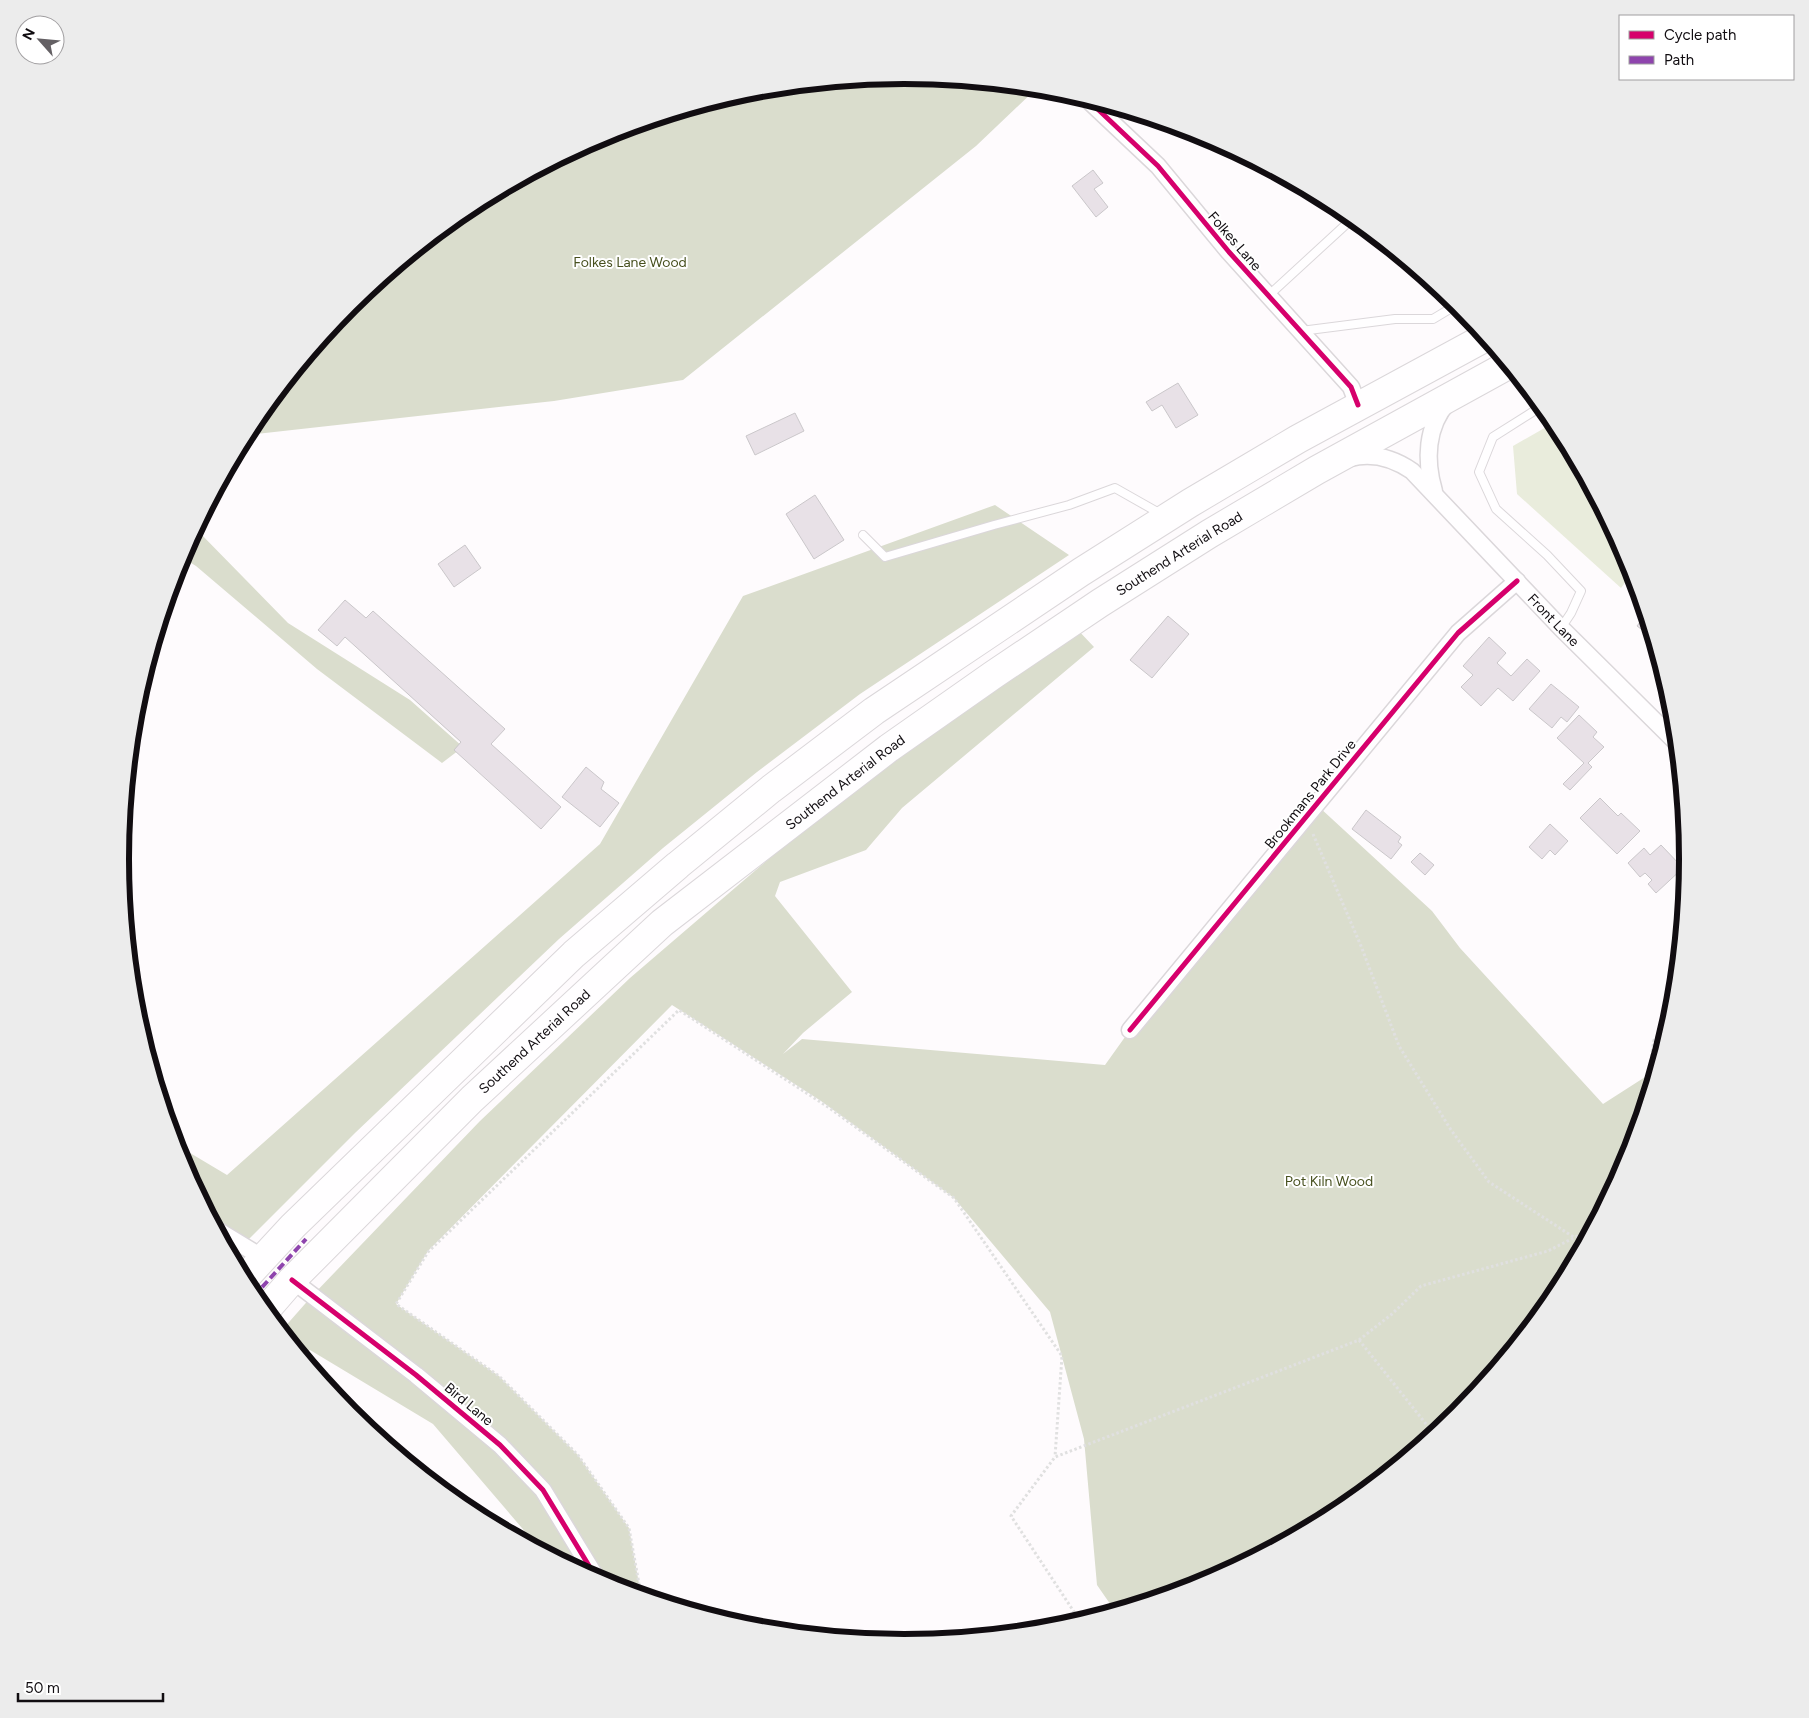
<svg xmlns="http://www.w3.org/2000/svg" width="1809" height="1718" font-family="Figtree,sans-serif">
<rect width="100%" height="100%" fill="#fefbfd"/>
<path fill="#e9ecdc" d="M1555,422L1629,559L1633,572L1621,588L1517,494L1513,446Z"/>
<path fill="#daddcd" d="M904,75L1037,88L976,146L683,380L554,401L247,435L253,423L350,304L469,207L605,135L752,90Z
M995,505L1069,555L860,694L757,772L663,848L559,939L355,1133L232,1256L180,1159L175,1144L227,1175L600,844L743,596Z
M196,529L288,623L410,700L463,747L442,763L317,669L196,566L181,557Z
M1076,628L1094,647L902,808L866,850L780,882L775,896L852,992L803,1033L783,1054L802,1039L1105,1065L1130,1030L1319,807L1432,911L1460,948L1603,1104L1656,1070L1629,1159L1556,1295L1459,1414L1340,1511L1204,1583L1115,1611L1097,1585L1084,1439L1050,1312L954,1198L821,1101L672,1005L428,1251L396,1304L499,1376L578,1455L629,1528L641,1595L604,1583L539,1548L433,1424L310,1350L303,1355L282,1330L312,1296L480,1121L630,978L813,821Z"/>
<path fill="#e8e1e7" stroke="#cac7ca" d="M1093,170L1103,183L1094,189L1108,207L1096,217L1072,186Z
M1178,383L1198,415L1176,428L1162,405L1152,411L1146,402Z
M795,413L804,431L755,455L746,436Z
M815,495L844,540L814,559L786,514Z
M465,545L481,568L454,587L438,564Z
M345,600L366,618L373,611L505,729L491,744L561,807L541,829L454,750L461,742L345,637L337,646L318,630Z
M1646,614L1653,638L1637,626Z
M1168,616L1189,634L1152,678L1130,660Z
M1489,637L1506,653L1497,663L1511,676L1527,659L1540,671L1513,701L1498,688L1481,706L1461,687L1473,675L1463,666Z
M1551,684L1579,707L1567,722L1561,717L1552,728L1529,709Z
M1579,715L1597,732L1593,737L1604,747L1588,763L1592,767L1570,790L1563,784L1584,763L1557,738Z
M586,767L604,782L601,789L619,803L600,827L562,797Z
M1600,798L1618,816L1621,813L1640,831L1617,854L1580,818Z
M1366,810L1401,837L1398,842L1402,845L1391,859L1352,829Z
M1550,824L1568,841L1555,855L1550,850L1542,859L1529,847Z
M1661,845L1683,868L1656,893L1648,884L1652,880L1645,873L1640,877L1628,863L1644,848L1650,855Z
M1420,853L1434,865L1425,875L1411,862Z
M1686,881L1685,893L1680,889Z
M1666,1035L1660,1056L1655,1052Z"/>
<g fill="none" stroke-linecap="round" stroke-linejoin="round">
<defs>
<path id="lane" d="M1268,296L1353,218
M1301,331L1395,319H1433L1458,304
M1542,406L1493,437L1479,472L1496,509L1547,555L1581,591L1571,613L1561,628
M863,535L885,557L994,525L1069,505L1115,488L1161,514"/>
<g id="street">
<path d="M1087,99L1158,166L1229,252L1351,387L1358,405"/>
<path id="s1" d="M1350,458C1373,452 1393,458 1412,471L1561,628L1677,743"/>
<path d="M1434,491C1425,461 1426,426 1448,402"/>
<path d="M1130,1030L1458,633L1517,581"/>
<path d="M219,1231L263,1258"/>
<path d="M292,1280L416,1375L500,1445L543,1490L594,1574L595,1578"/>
</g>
<g id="highway">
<path d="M244,1279L293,1226L574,954L678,865L771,789L874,711L1081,572L1190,503L1298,439L1486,337"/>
<path id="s2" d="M266,1310L292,1280L472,1099L662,923L889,748L993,675L1100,603L1209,534L1317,470L1508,365"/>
</g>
</defs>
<use href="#lane" stroke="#dbd7da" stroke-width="10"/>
<use href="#street" stroke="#dbd7da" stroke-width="19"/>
<use href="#highway" stroke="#dbd7da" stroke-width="30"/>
<path stroke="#e0e0e0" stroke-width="3" stroke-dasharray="2.5 2.5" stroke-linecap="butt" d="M1313,834L1361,946L1399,1046L1451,1130L1489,1182L1575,1238
M1612,1190L1622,1147L1635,1123L1645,1095L1654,1040L1671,1019
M1359,1340L1392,1314L1421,1286L1548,1251L1591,1229
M641,1595L629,1528L578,1455L499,1376L396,1304L428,1252L679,1010L828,1107L954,1198L1062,1356L1055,1457
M1080,1621L1011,1516L1055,1457L1359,1340L1434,1434"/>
<use href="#lane" stroke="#fffeff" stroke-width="8"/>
<use href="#street" stroke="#fffeff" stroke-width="16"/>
<use href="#highway" stroke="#fffeff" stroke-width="28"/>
<path stroke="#8e44ad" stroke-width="4" stroke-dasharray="8 4" stroke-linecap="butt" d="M254,1296L306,1239"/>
<defs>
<path id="cycleway" d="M1087,99L1158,166L1229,252L1351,387L1358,405
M1130,1030L1458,633L1517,581
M292,1280L416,1375L500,1445L543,1490L594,1574L595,1578"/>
</defs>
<use href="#cycleway" stroke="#fff" stroke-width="8"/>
<use href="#cycleway" stroke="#d6006c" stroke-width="5"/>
</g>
<g text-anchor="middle" stroke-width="4" stroke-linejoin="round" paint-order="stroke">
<g font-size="14" fill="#110d11" stroke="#fff">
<text transform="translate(1235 241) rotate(49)" y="5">Folkes Lane</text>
<text dy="5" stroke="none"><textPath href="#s2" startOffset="1190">Southend Arterial Road</textPath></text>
<text dy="5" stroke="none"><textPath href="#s1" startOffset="271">Front Lane</textPath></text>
<text dy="5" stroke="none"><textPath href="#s2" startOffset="785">Southend Arterial Road</textPath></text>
<text transform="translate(1310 794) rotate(-51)" y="5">Brookmans Park Drive</text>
<text dy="5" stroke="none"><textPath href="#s2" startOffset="380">Southend Arterial Road</textPath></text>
<text transform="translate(469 1404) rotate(40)" y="5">Bird Lane</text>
</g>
<g font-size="14" fill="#47501e" stroke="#fff">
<text x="630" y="267">Folkes Lane Wood</text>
<text x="1329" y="1186">Pot Kiln Wood</text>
</g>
</g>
<path d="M0 0H1809V1718H0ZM129 859a775 775 0 1 1 1550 0a775 775 0 1 1-1550 0Z" fill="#ececec" fill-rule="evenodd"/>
<path fill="none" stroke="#110d11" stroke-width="6" d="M129 859a775 775 0 1 1 1550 0a775 775 0 1 1-1550 0Z"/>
<rect x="1619" y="15" width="175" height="65" fill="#ffffff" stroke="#a09ea0"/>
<rect x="1629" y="31" width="25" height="8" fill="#d6006c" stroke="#a09ea0"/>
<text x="1664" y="40" font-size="15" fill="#110d11">Cycle path</text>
<rect x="1629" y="56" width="25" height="8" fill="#8e44ad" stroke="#a09ea0"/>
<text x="1664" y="65" font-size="15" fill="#110d11">Path</text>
<g transform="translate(40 40) rotate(297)"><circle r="24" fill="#ffffff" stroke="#a09ea0"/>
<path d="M0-4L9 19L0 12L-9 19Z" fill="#646064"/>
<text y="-8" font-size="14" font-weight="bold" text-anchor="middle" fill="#110d11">N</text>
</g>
<path d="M18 1693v8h145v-8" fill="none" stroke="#110d11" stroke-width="2.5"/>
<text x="25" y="1693" font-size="15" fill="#110d11" stroke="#ffffff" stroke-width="4" paint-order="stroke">50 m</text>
</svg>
